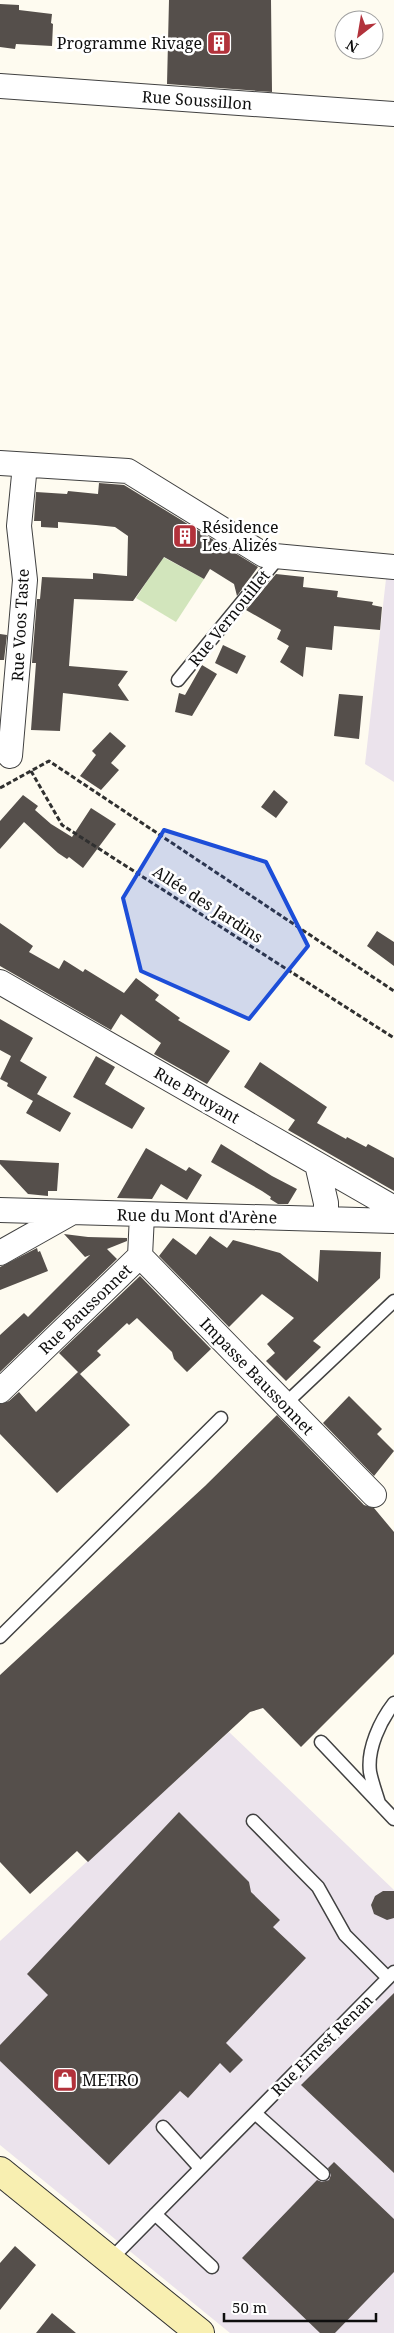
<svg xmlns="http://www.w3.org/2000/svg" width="394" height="2333" font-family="'Noto Serif',serif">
<rect width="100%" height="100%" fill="#fefbf0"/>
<path fill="#ebe3ec" d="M386,579L394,580V782L365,764Z
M229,1732L394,1890V2333H230L0,2145V1941Z"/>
<path fill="#d2e5bc" d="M163,557L204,579L176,622L136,598Z"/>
<path fill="#554f4b" d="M169,0H271L272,92L167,84Z
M0,4L19,5V10L52,14L51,23L53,24L52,46L16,44L15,49L0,47Z
M99,483L124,485L258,567L237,596L234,584L210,569L204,579L164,557L133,601L74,599L69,666L128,671L118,685L129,701L63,693L60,731L31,730L36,663H32L37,599H40L42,577L93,579V573L127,576L128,536L115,527L96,525L58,522V528L41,527V521H34L36,492L67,494L68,491L98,494Z
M276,574L304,577L303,587L338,591L337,597L373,602L372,605L382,607L380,630L334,626L332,650L306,647L303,677L280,662L289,646L277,639L281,630L246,610Z
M0,634L7,635L4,660H0Z
M223,645L246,656L237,674L215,663Z
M202,665L217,674L192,716L175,712L179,693L185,695Z
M339,694L363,696L359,739L334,736Z
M110,732L126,746L111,763L119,770L101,790L80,776L96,755L92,751Z
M274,790L288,802L276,818L261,807Z
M23,795L38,806L35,810L51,824L72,837L91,808L116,824L83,868L69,857L67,859L58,853L24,822L0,849V821Z
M0,923L33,946L29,952L59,969L64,960L83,972L85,969L124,993L136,978L159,995L155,1000L180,1018L178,1020L230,1051L207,1084L154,1054L161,1043L121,1014L111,1030L0,966Z
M377,931L394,942V966L367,946Z
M0,1019L33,1038L20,1061L47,1077L33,1101L7,1086L8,1083L0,1079L11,1056L0,1050Z
M96,1056L115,1067L105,1084L145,1108L132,1129L73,1097Z
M260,1062L327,1107L317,1123L346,1139L347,1137L366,1147L368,1144L394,1158V1191L288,1130L295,1120L244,1087Z
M37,1094L71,1113L60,1132L26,1113Z
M221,1144L272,1176L297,1189L288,1204H278L270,1199L271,1197L262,1191L211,1162Z
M146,1148L186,1171L189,1167L202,1175L187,1200L161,1184L152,1199L117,1198Z
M0,1160L59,1163L57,1191H48V1196L28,1194L0,1164Z
M64,1234L88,1237L127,1238V1241L107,1249L117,1259L0,1372V1335L24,1313L28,1317L90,1255L85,1257Z
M210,1236L227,1248L233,1240L280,1253L318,1282L320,1250L381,1252L380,1278L313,1341L321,1347L286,1381L266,1361L275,1353L267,1344L294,1318L262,1294L229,1327L159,1256L173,1238L196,1255Z
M37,1248L38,1252L40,1251L48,1271L0,1290V1267Z
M140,1276L211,1349L187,1372L174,1359L172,1352L137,1318L129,1325L127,1323L97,1351L101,1355L80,1374L59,1353Z
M78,1372L130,1425L57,1493L0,1434V1404L9,1401L19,1392L36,1412Z
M349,1396L382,1429L377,1434L394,1451L374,1476L323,1423Z
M277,1415L364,1505L374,1508L394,1532V1654L301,1747L263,1708L250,1712L88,1862L77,1851L30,1894L0,1862V1675L205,1486Z
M179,1812L249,1882L251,1892L280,1920L273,1927L306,1958L226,2043L243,2060L230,2073L220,2063L188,2098L180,2091L109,2165L0,2061V2045L48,1995L27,1974Z
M383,1891H394V1918L387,1920L374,1914L371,1905L375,1896Z
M394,1993V2173L301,2085Z
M334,2162L394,2219V2272L335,2333H320L242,2258L317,2180L322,2182L329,2180L331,2175L328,2168Z
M15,2246L36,2265L0,2310V2263Z
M52,2313L76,2333H36Z"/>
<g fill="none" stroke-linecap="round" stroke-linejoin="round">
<defs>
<path id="lane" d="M178,680L279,557
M285,1404L394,1301
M0,1637L221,1418
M321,1742L394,1819
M379,1803C376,1793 372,1782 370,1772C367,1749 380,1721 394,1703
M253,1821L318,1887L345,1935L388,1978
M255,2113L323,2174
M163,2127L200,2168
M155,2214L212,2267
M110,2260L394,1972"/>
<path id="street" d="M0,86L394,114
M0,463L128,471L264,555L394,567
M10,756L25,580L19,526L25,465
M0,982L394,1208
M317,1164L326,1203V1219
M0,1210L394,1221
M0,1253L71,1213
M140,1256L374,1495
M0,1391L140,1256L142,1215"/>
<path id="secondary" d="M0,2171L200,2333"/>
</defs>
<use href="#lane" stroke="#414141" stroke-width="15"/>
<use href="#street" stroke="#414141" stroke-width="26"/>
<use href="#secondary" stroke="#303030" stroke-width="30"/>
<path stroke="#303030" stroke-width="3" stroke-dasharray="5 2.5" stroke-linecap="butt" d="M31,771L62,825L394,1038
M0,788L49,761L394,991"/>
<use href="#lane" stroke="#fff" stroke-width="12"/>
<use href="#street" stroke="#fff" stroke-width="24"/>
<use href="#secondary" stroke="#f8efb1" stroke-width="28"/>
</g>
<path fill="#1d4ed8" fill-opacity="0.2" stroke="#1d4ed8" stroke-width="4" stroke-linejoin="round" d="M164,830L266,862L308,946L249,1019L141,971L123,898Z"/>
<defs>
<symbol id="building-square" viewBox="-11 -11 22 22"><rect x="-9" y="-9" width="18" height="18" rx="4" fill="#b2323b" stroke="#fff"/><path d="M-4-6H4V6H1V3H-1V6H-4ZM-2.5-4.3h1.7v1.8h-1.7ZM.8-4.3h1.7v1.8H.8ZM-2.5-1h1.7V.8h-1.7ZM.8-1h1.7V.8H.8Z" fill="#fff"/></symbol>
<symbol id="shop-square" viewBox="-11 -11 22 22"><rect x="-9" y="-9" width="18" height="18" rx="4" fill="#b2323b" stroke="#fff"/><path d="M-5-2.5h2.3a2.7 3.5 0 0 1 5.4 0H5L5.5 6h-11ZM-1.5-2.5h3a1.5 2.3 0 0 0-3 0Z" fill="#fff"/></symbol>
</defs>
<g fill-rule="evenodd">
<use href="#building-square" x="205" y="29" width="28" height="28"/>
<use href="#building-square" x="171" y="522" width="28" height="28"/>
<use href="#shop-square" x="51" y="2066" width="28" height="28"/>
</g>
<g text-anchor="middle" stroke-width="5" stroke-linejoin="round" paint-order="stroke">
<g font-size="16" fill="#0e0e0e" stroke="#fff" text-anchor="start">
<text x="202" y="49" text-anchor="end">Programme Rivage</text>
<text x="202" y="533">Résidence<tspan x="202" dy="18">Les Alizés</tspan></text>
<text x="82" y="2086">METRO</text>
</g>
<g font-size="16" fill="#0e0e0e" stroke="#fff">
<text transform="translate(197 100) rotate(4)" y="6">Rue Soussillon</text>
<text transform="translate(229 618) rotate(-51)" y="6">Rue Vernouillet</text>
<text transform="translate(20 625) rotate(-87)" y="6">Rue Voos Taste</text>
<text transform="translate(208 904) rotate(33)" y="6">Allée des Jardins</text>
<text transform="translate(197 1095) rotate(30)" y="6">Rue Bruyant</text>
<text transform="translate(197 1216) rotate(1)" y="6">Rue du Mont d'Arène</text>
<text transform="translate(85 1309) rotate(-44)" y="6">Rue Baussonnet</text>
<text transform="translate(257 1376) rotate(46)" y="6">Impasse Baussonnet</text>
<text transform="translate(322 2045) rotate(-45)" y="6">Rue Ernest Renan</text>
</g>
</g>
<g transform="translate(359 35) rotate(211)"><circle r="24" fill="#ffffff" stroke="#9f9f9f"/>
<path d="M0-4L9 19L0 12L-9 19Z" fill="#b2323b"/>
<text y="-8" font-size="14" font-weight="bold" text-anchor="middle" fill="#0e0e0e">N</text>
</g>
<path d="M224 2313v8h152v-8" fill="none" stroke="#0e0e0e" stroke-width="2.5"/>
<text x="232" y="2313" font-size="15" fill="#0e0e0e" stroke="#ffffff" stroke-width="4" paint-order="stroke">50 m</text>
</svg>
